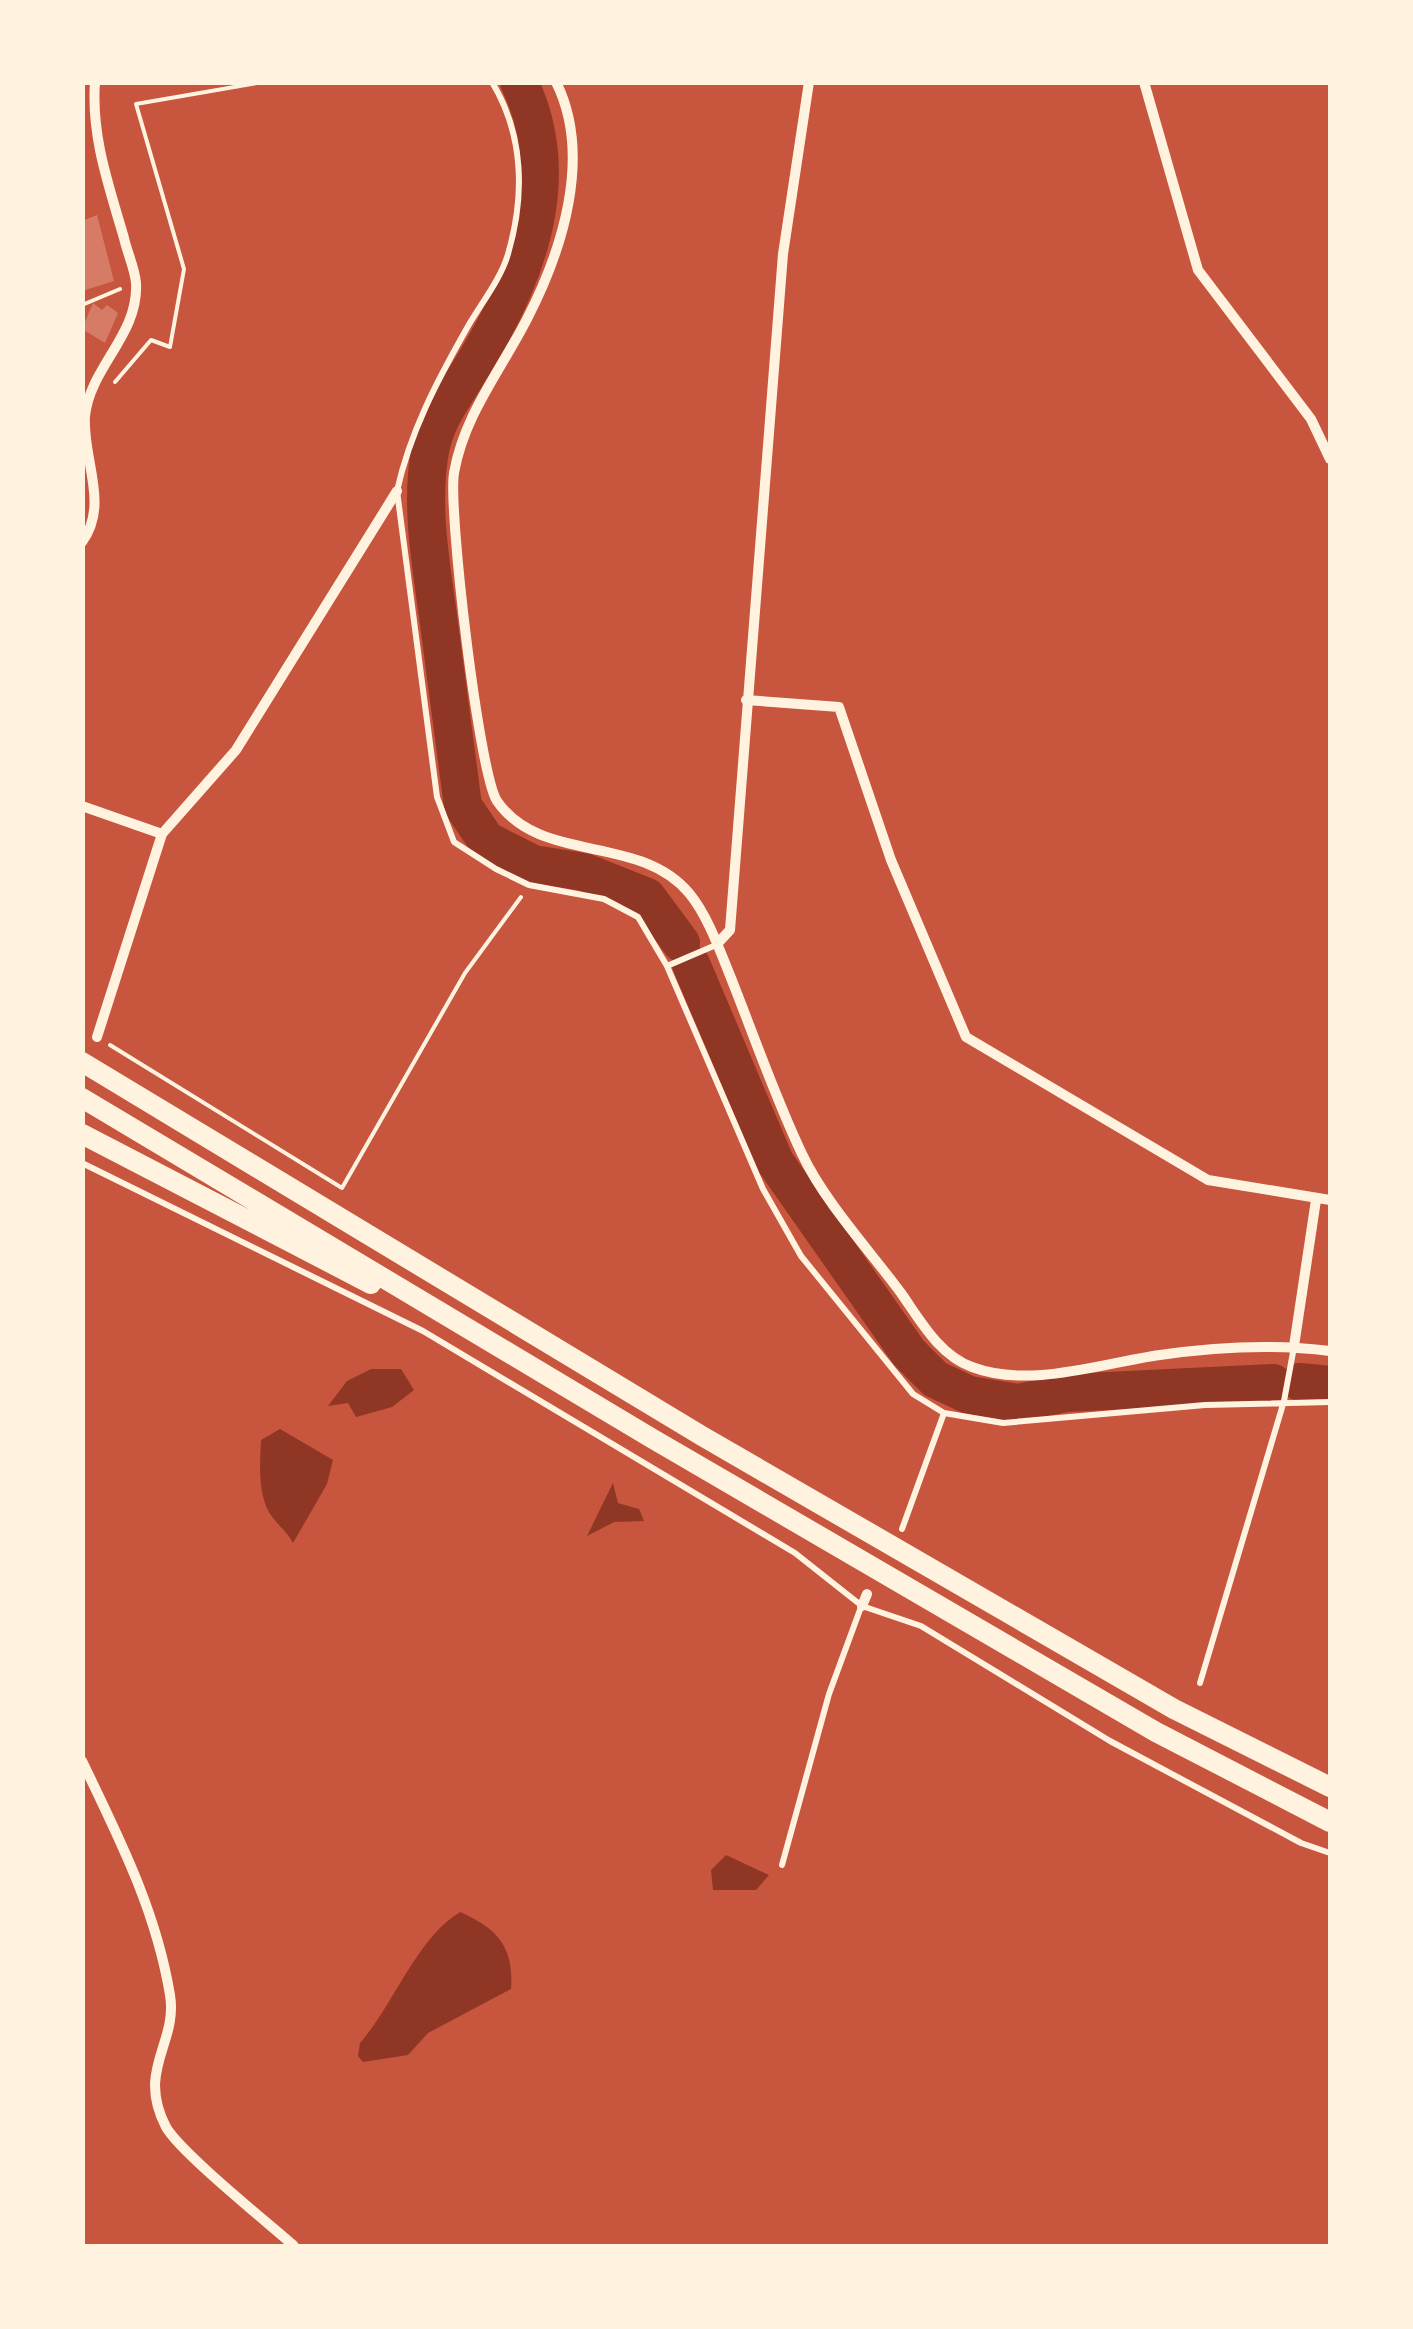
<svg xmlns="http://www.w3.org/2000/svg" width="1413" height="2329" font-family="Merriweather,serif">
<rect width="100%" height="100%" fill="#c8553d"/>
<path fill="#8f3625" d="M371,1369H401L414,1390L392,1407L356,1417L348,1403L328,1406L347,1381Z
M280,1429L333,1460L327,1484L293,1543C287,1532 280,1527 273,1518C257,1498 260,1464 261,1440Z
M613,1483L618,1503L639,1509L644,1521L614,1522L587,1536Z
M726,1855L769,1875L756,1890H713L711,1870Z
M460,1912C496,1928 514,1945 511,1989L428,2033L408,2055L363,2062L358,2056L360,2043C394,2004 417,1938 460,1912Z"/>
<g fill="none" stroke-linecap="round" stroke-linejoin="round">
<path stroke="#8f3625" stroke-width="38" d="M519,82C566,178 526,278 475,362C456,394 434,419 429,457C421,511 431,563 438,616C446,679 455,742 463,806L486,840L533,864L584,872L647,897L681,943
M691,964L775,1162L909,1353L935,1379L969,1395L1018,1403L1066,1393L1273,1383
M1300,1382L1330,1385"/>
</g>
<path fill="#d67c66" d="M97,215L114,281L82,291V221Z
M93,303L102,310L107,305L118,313L105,343L82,329Z"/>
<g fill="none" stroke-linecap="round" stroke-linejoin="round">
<path stroke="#fff3e0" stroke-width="4" d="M82,305L120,289
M115,382L151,340L170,347L184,269L136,104L263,82
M110,1045L342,1188L465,973L521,897"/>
<path stroke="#fff3e0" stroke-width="6" d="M492,82C524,135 525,196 508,254C501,279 480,305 467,328C437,381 410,432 397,491L437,797L454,842L496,869L529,885L604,899L638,917L667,966L763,1189L801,1256L913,1394L944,1413L1003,1423L1205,1405L1330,1402
M667,966L716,945
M82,1163L423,1331L795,1553L862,1606L921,1626L1110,1741L1301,1843L1330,1853
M902,1529L944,1413
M1200,1683L1284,1401L1294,1347
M782,1865L829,1694L861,1607"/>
<path stroke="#fff3e0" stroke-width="10" d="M556,82C593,156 562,251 527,319C501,370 464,415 454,473C448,510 479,774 497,801C541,865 639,833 689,893C708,916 720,951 731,978C754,1036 775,1097 802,1154C824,1201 870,1251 901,1293C920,1320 939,1355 972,1367C1030,1389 1102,1363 1160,1355C1215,1347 1276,1344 1330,1351
M1144,82L1198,270L1311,419L1330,459
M82,542C110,504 82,459 85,416C90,367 139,335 136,283C135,269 127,252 124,238C109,186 91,137 95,82
M746,700L839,707L891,860L966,1037L1208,1180L1330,1200
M82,806L162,834
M717,944L730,930L783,254L809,82
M97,1037L162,834L236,750L397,491
M1294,1346L1316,1200
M862,1606L867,1594
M82,1761C119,1838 156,1910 170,1995C178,2044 136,2069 166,2127C180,2152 267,2222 294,2246"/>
<path stroke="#fff3e0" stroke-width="20" d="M82,1062L702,1436L1174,1709L1330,1787
M82,1098L653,1439L1156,1732L1330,1822
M82,1134L371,1284"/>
</g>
<rect width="1413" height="2329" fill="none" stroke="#fff3e0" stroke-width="170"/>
</svg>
